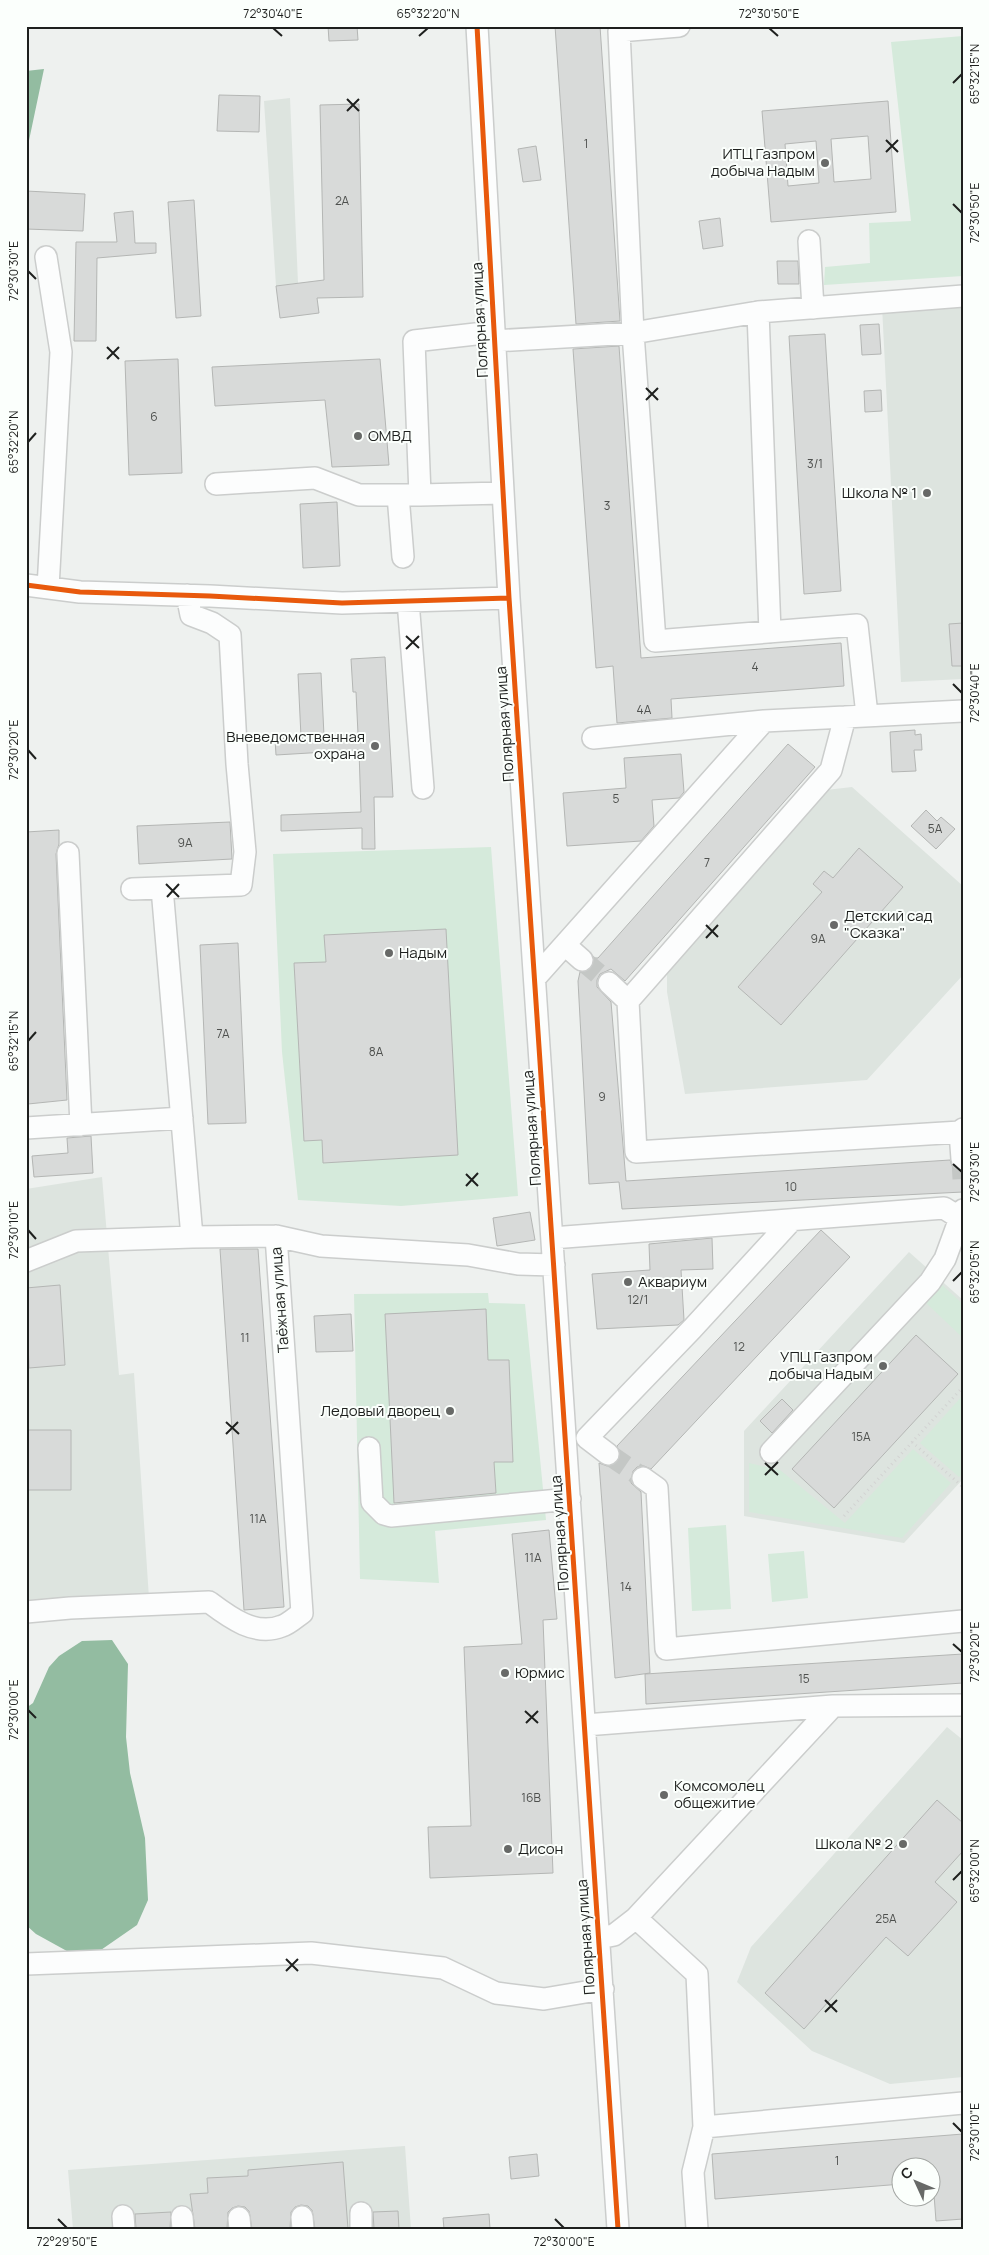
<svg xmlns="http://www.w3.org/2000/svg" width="989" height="2255" font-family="Manrope,sans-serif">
<rect width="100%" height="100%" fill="#eef1ef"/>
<path fill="#dde4df" d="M290,98L298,283L276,286L264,101Z
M963,302V679L901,682L882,306Z
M852,787L963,886V975L867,1080L685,1094L667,992V970L826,790Z
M102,1177L119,1375L134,1373L149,1598L26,1605V1189Z
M909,1252L963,1300V1479L904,1543L744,1516V1431Z
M947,1727L963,1740V2077L890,2084L812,2051L737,1982L751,1947Z
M405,2146L411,2229H73L68,2170Z"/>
<path fill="#d5eadb" d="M963,36V276L824,285L825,267L870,263L869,223L911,221L891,42Z
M491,847L518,1196L401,1206L298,1200L282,1052L273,854Z
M941,1284L963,1304V1338L924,1301Z
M488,1293L489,1303L525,1304L546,1520L435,1531L439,1583L360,1579L354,1294Z
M963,1395V1473L959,1477L920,1443Z
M913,1449L951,1483L902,1538L749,1512V1463L780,1470L845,1523Z
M726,1525L731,1609L692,1611L688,1528Z
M804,1551L808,1598L772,1602L768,1554Z"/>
<path fill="#93bca1" d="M44,69L27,150H26V71Z
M112,1640L128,1664L126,1737L130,1773L145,1838L148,1900L137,1925L85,1961L36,1934L26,1925V1708L33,1703L49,1667L59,1656L82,1641Z"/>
<path fill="#d8dad9" stroke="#b4b6b4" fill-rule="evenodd" d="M328,26H357L358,40L329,41Z
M555,26H600L620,321L576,324Z
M219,95L260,96L259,132L217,131Z
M888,101L896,212L771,222L762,111ZM868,136L871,179L834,182L831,139ZM816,141L819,183L788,186L785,144Z
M359,104L363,297L317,298L319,313L280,318L276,286L324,280L320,105Z
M536,146L541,180L523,182L518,149Z
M26,191L85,194L83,231L26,229Z
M194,200L201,316L176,318L168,202Z
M133,211L135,243H156V253L97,258L96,341H74L76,242H117L114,213Z
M720,218L723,246L703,249L699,221Z
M777,261H798L799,284H778Z
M879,324L881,354L862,355L860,325Z
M825,334L841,591L804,594L789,336Z
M619,346L641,658L841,643L844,686L671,699L672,718L617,723L613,666L596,668L573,349Z
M178,359L182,473L129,475L125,361Z
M380,359L389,465L332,467L325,400L215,406L212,367Z
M881,390L882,411L865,412L864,391Z
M337,502L340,566L303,568L300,504Z
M963,623V666H952L949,624Z
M385,657L393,797H374L375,849H362V828L281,831V815L361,812L359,750L276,755L275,739L301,737L298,674L321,673L324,736L358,734L356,692H353L351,659Z
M915,730V735L921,734L922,750H914L916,771L892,772L890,732Z
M788,744L815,767L625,981L611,969L600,974L597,980V987L611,1002L626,1181L950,1160L952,1166L963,1171V1192L622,1209L619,1182L589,1184L578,981L580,972L591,969L594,958H598Z
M681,754L684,792L679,798L652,800L654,826L641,841L567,846L563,793L626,788L624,758Z
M926,810L937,821L941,817L955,829L936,849L911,826Z
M230,822L232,859L139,864L137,826Z
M59,830V844L56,854L67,1100L28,1104L26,1088V832Z
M859,848L903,887L781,1025L738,987L822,892L813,884L824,871L833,878Z
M446,929L458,1155L323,1163L322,1140L304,1141L294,963L326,962L324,935Z
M238,943L246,1123L208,1124L200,945Z
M91,1136L93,1173L34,1177L32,1156L68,1153L67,1138Z
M530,1212L535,1240L497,1246L493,1218Z
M821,1230L850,1257L651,1469L644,1466L637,1467L633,1471L631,1483L641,1492L650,1673L615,1678L599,1463L607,1466L618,1462L620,1455L617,1446Z
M712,1238L713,1269L681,1270L684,1320L678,1325L597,1329L592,1274L650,1270L649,1244Z
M220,1249H258L284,1607L244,1610Z
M60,1285L65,1365L29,1368L26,1288Z
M486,1309L488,1360H509L513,1462H494L496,1493L394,1503L385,1314Z
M351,1314L353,1351L316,1352L314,1316Z
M916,1335L958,1374L834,1508L792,1469Z
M782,1399L793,1410L772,1433L760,1421Z
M26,1430H71V1490H26Z
M549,1530L557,1619L543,1620L553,1873L430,1878L428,1827L471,1826L464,1647L522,1644L512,1534Z
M963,1654V1683L646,1704L645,1674Z
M937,1800L963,1823V1851L935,1882L957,1902L908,1956L886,1937L804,2029L765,1993Z
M963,2134V2219L936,2221L932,2168H902V2184L715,2199L712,2154Z
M537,2154L539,2176L511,2179L509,2157Z
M343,2162L348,2229H315L312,2210L308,2206L301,2205L295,2207L291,2212L290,2229H252L249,2211L245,2207L238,2206L232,2208L228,2212L227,2229H195L190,2194L208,2193L207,2178L248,2176V2170Z
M398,2211L399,2229H374L373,2212Z
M171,2212L170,2229H136L135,2214Z
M489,2214L490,2229H444L443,2218Z"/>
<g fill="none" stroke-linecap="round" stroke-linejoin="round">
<path stroke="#c4c7c5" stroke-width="21" stroke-dasharray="21 11" stroke-linecap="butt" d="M582,960L609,983
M962,1159L963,1179
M608,1454L643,1478"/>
<defs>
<path id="minor" d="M477,26L509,598L618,2229
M679,26L619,31L633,333L655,641L857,625L867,715
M809,241L813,308
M46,257L61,352L48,588
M758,312L770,632
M493,332L414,341L420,495L503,493
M493,341L633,333L758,312L963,296
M216,484L315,478L359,495H420
M398,495L403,557
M26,585L80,592L210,596L342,603L509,598
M408,601L423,788
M963,711L845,717L831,770L628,1001L636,1152L960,1132L963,1129
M764,721L845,717
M68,853L81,1125
M162,888L192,1237L276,1236L321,1246L468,1255L518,1264L554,1265
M132,889L241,885L245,852L237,764L230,635L212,623L191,615L187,595
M565,945L582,960
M535,978L764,721L593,738
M609,983L628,1001
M26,1128L182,1118
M960,1132L962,1159
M552,1238L944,1208L963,1220
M26,1261L76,1241L192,1237
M369,1448L372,1502L384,1514L391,1516L570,1499
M771,1452L930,1282L945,1259L963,1210
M608,1454L587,1438L692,1329L792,1220
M643,1478L657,1488L666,1649L963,1621
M26,1612L70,1608L209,1602C229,1617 255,1637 282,1626C289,1624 296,1617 302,1613L276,1236
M963,1705L833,1706L636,1918L697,1974L704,2127L963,2103
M585,1725L833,1706
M599,1938L614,1935L636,1918
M26,1964L311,1953L443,1968L496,1993L544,1999L603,1989
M361,2213V2229
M123,2216L124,2229
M182,2217L183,2229
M302,2217L303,2229
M239,2218L240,2229
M697,2229L693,2172L704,2127"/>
</defs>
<use href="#minor" stroke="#cbcdcc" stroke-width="24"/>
<path stroke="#d2d3d2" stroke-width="3" stroke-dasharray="1 4" stroke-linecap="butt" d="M912,1442L963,1487
M844,1516L963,1387"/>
<use href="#minor" stroke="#fcfdfd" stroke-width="21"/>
<defs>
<path id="cycleway" d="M477,26L509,598L618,2229
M26,585L80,592L210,596L342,603L509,598"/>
</defs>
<use href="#cycleway" stroke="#fbfffc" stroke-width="8"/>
<use href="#cycleway" stroke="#e8590c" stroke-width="5"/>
</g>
<path fill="none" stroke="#1e201e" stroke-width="2" d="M273,28L282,36M769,28L778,36M419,36L428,28M953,83L962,74M347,99L359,111M347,111L359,99M886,140L898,152M886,152L898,140M953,204L962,213M28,271L36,279M107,347L119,359M107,359L119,347M646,388L658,400M646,400L658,388M28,442L36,433M406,636L419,648M406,649L419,636M953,684L962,693M28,750L36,759M166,884L179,897M167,897L179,884M706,925L718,937M706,938L718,925M28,1041L36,1032M953,1164L962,1172M466,1174L478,1186M466,1186L478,1173M28,1230L36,1239M953,1281L962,1272M226,1422L239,1434M226,1434L238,1422M765,1463L778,1475M765,1475L778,1462M953,1644L962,1652M28,1710L36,1718M525,1711L538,1723M526,1723L538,1711M953,1880L962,1871M286,1959L298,1971M286,1971L298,1959M825,2000L837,2012M825,2012L837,2000M953,2123L962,2132M58,2219L67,2228M555,2219L564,2228"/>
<g fill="#676967" stroke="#fbfffc" stroke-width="2">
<circle cx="825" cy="163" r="5"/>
<circle cx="358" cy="436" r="5"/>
<circle cx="927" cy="493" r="5"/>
<circle cx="375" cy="746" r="5"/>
<circle cx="834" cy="925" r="5"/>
<circle cx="389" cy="953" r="5"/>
<circle cx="628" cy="1282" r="5"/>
<circle cx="883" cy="1366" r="5"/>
<circle cx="450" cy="1411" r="5"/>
<circle cx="505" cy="1673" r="5"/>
<circle cx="664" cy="1795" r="5"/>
<circle cx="903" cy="1844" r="5"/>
<circle cx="508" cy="1849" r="5"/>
</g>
<g text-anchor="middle" stroke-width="4" stroke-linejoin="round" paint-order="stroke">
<g font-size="12" fill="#4e504e">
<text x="586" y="148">1</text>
<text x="342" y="205">2А</text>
<text x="154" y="421">6</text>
<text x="815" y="468">3/1</text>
<text x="607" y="510">3</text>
<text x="755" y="671">4</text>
<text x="644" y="714">4А</text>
<text x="616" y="803">5</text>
<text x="935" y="833">5А</text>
<text x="185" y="847">9А</text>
<text x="707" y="867">7</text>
<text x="818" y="943">9А</text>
<text x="223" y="1038">7А</text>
<text x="376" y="1056">8А</text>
<text x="602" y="1101">9</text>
<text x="791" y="1191">10</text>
<text x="638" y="1304">12/1</text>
<text x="245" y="1342">11</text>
<text x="739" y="1351">12</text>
<text x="861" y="1441">15А</text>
<text x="258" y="1523">11А</text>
<text x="533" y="1562">11А</text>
<text x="626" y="1591">14</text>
<text x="804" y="1683">15</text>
<text x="531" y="1802">16В</text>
<text x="886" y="1923">25А</text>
<text x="837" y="2165">1</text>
</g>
<g font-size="15" fill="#1e201e" stroke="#fbfffc" text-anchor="start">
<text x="815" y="159" text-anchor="end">ИТЦ Газпром<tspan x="815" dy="17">добыча Надым</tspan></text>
<text x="368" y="441">ОМВД</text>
<text x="917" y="498" text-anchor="end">Школа № 1</text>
<text x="365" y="742" text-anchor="end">Вневедомственная<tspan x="365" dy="17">охрана</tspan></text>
<text x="844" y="921">Детский сад<tspan x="844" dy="17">"Сказка"</tspan></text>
<text x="399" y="958">Надым</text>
<text x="638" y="1287">Аквариум</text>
<text x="873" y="1362" text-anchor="end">УПЦ Газпром<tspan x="873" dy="17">добыча Надым</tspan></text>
<text x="440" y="1416" text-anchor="end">Ледовый дворец</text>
<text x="515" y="1678">Юрмис</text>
<text x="674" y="1791">Комсомолец<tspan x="674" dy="17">общежитие</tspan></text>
<text x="893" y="1849" text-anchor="end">Школа № 2</text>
<text x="518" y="1854">Дисон</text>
</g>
<g font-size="15" fill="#1e201e" stroke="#fbfffc">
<text transform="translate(480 320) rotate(-93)" y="5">Полярная улица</text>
<text transform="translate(505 724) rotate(-94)" y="5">Полярная улица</text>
<text transform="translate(532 1128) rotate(-94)" y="5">Полярная улица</text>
<text transform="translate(280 1300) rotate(-94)" y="5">Таёжная улица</text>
<text transform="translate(560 1533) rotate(-94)" y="5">Полярная улица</text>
<text transform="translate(586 1937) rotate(-94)" y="5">Полярная улица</text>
</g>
</g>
<rect width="989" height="2255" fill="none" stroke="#fbfffc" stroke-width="55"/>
<g transform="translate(916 2182) rotate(314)"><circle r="24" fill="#fbfffc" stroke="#a3a6a3"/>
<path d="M0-4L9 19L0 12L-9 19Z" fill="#676967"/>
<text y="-8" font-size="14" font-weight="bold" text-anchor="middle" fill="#1e201e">С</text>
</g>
<rect x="28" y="28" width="934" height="2200" fill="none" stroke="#1e201e" stroke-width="2"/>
<g font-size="12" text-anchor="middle" fill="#1e201e">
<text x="273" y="18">72°30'40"E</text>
<text x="428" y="18">65°32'20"N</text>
<text x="769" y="18">72°30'50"E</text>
<text transform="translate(975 74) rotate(-90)" y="4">65°32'15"N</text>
<text transform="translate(975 213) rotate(-90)" y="4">72°30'50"E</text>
<text transform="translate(14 271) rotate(-90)" y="4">72°30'30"E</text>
<text transform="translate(14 442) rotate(-90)" y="4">65°32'20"N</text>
<text transform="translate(975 693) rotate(-90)" y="4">72°30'40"E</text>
<text transform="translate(14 750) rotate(-90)" y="4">72°30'20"E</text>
<text transform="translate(14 1041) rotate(-90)" y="4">65°32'15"N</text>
<text transform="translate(975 1172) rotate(-90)" y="4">72°30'30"E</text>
<text transform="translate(14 1230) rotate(-90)" y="4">72°30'10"E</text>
<text transform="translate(975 1272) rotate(-90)" y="4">65°32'05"N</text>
<text transform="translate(975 1652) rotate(-90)" y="4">72°30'20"E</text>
<text transform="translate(14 1710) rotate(-90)" y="4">72°30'00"E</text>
<text transform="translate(975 1871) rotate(-90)" y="4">65°32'00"N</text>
<text transform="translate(975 2132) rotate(-90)" y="4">72°30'10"E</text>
<text x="67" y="2246">72°29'50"E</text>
<text x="564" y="2246">72°30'00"E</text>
</g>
</svg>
